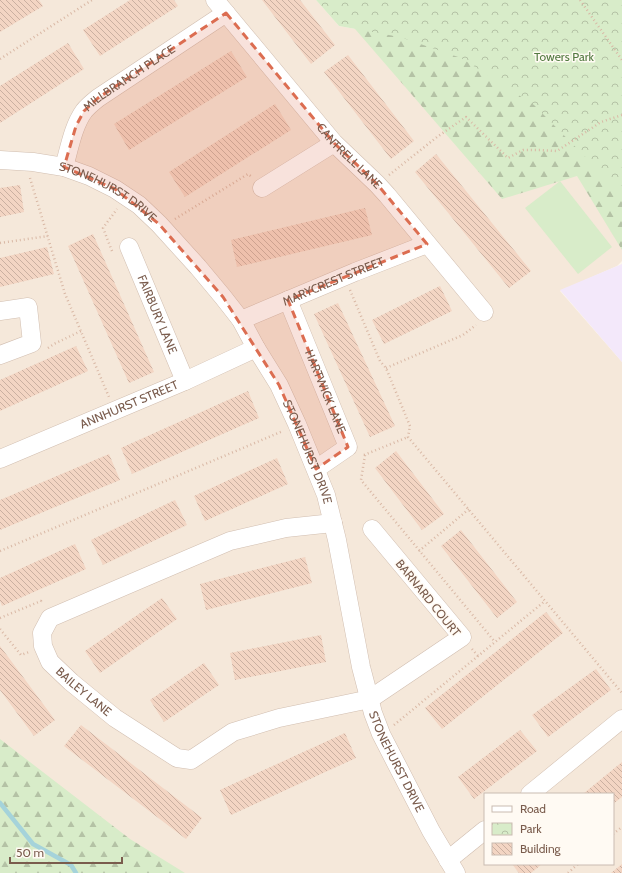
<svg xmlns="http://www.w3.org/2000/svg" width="622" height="873" font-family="Cabin,sans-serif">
<defs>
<pattern id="forest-firs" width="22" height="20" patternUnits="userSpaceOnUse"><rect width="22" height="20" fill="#d8ecc9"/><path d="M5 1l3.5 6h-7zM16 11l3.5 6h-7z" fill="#b4c2a5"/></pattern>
<pattern id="park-crowns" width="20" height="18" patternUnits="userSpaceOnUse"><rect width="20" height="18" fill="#d8ecc9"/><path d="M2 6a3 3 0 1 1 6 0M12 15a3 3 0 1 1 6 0" fill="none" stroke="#b4c2a5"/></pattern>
<pattern id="building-back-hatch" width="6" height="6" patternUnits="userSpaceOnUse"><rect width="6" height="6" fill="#f3d5c3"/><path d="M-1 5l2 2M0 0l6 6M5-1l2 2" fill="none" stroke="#cab0a1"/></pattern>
</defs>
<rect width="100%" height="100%" fill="#fdf6ec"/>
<path fill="#f5e8da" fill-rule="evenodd" d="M0,0H316L339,26L400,37L622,194V261L617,266L560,291L622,362V873H50L0,824ZM485,794H613V864H485Z"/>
<path fill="#f3e8fa" d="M622,264V362L560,290Z"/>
<path fill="url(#forest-firs)" d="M330,0H622V250L577,176L502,199Z
M0,739L130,839L185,873H0Z"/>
<path fill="url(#park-crowns)" d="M316,0H622V194L534,105L461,58L400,37L339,26Z"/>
<path fill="#d8ecc9" d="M560,181L612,247L578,274L525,208Z"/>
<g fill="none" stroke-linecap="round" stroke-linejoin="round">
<path stroke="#a5d3da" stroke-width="4.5" d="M0,803L33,844L71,865L76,873"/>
</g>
<path fill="url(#building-back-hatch)" d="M0,0H39L43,6L0,32Z
M130,0H174L178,6L100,56L83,30Z
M262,0H300L335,45L311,64Z
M68,43L84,69L0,123V86Z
M231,51L247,77L129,150L114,124Z
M348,55L414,141L391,159L324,72Z
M275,104L291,130L185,197L169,172Z
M436,154L531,271L509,288L415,172Z
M20,185L24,212L0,217V188Z
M365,208L372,235L237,267L231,240Z
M93,234L154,372L129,383L68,246Z
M47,247L54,274L0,287V258Z
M440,286L452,311L384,344L372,320Z
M338,303L395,426L370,437L314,314Z
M76,346L88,371L0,411V380Z
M248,391L259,418L132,474L121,448Z
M396,451L444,514L422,530L375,468Z
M109,454L120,480L0,530V500Z
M277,458L288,484L205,521L194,496Z
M175,500L187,525L103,565L91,540Z
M461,530L517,602L497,618L441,546Z
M75,544L86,569L2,606L0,601V578Z
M305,557L312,583L206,610L200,584Z
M162,598L177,619L100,673L85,651Z
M546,612L563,633L442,729L425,708Z
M321,635L326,662L235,680L230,653Z
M0,646L55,720L34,736L0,690Z
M204,663L219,685L164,722L150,700Z
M596,669L611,690L548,737L532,715Z
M81,725L202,818L186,839L64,746Z
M520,730L537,751L474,799L458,777Z
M345,733L356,758L231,815L220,790Z
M622,762V797L613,804V794H583Z
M512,864H542L531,873H519Z
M622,864V873H611Z"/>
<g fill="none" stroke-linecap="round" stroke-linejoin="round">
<defs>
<g id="minor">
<path id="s1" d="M215,0L334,143L377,184L387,195L484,312"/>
<path id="s2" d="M0,160L33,162L64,167L89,176L115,189L139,205L159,224L198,267L223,297L241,320L256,348L279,385L297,424L326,495L337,540L361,667L373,713L381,734L431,831L456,873"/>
<path id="s3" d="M64,167C69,150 73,126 84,111C88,106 93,102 98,98L226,13"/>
<path d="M262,188L334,143"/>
<path id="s4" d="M129,247L185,381"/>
<path id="s5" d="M288,300L348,447L316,469"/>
<path d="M0,311L28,307L32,343L0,355"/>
<path id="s6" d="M241,320L355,272L427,244"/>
<path id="s7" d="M0,459L185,381L256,348"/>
<path id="s8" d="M333,523L286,528L230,541L127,585L50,618L42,633L43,646L50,662L71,682L115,718L177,758L191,760L233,732L279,718L370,699L462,637L372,529"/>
<path d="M530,794L622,719"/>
<path d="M448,860L485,830"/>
</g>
</defs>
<use href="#minor" stroke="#d1beb0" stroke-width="19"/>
<path stroke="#d9b8a5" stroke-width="2.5" stroke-dasharray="1 3" stroke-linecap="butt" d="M580,0L622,60
M0,59L92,0
M389,175L437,137L466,117L508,158L523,150H540L557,151L601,122L622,115
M30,178L65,294L109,397
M175,219L248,174L252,177
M0,243L48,236
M112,251L103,228L117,209
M350,290L380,361L386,368L410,426L408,437L622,693
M48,348L54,344L81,331
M386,368L463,335L476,325
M364,455L408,437
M365,455L361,480L495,642
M0,551L283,431
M419,551L469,509
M0,618L41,601L42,604
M0,629L21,655L29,652
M472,649L478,656
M394,725L545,601
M613,834L622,827
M568,873L578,864"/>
<use href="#minor" stroke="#fff" stroke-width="18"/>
</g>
<path fill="#dc6d51" fill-opacity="0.2" stroke="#dc6d51" stroke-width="3" stroke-dasharray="8 5" stroke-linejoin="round" d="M226,13L334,143L377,184L427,244L288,300L348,447L316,469L279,385L223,297L159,224L115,189L64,167L76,126L84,111L98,98Z"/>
<g text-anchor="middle" stroke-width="3" stroke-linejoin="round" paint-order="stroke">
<g font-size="12" fill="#537a41" stroke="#fffaf3">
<text x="564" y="61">Towers Park</text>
</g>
<g font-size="12" fill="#7a5c4d" stroke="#fffaf3">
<text dy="4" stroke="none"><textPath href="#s3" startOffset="116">MILLBRANCH PLACE</textPath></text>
<text dy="4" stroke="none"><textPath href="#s1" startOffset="206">CANTRELL LANE</textPath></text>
<text dy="4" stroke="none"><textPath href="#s2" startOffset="115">STONEHURST DRIVE</textPath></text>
<text dy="4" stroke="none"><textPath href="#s6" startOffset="100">MARYCREST STREET</textPath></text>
<text dy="4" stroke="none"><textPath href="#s4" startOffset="73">FAIRBURY LANE</textPath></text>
<text dy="4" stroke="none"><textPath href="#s5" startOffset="99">HARTWICK LANE</textPath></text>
<text dy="4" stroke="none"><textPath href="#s7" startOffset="140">ANNHURST STREET</textPath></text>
<text dy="4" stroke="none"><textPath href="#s2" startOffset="451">STONEHURST DRIVE</textPath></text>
<text transform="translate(428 598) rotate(51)" y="4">BARNARD COURT</text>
<text dy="4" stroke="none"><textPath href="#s8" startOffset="393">BAILEY LANE</textPath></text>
<text dy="4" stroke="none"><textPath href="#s2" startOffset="775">STONEHURST DRIVE</textPath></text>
</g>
</g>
<rect x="484" y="793" width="130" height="72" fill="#fffaf3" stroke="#cabbb1"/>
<rect x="492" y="806" width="20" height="6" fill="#ffffff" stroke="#cabbb1"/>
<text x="520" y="813" font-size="12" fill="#7a5c4d">Road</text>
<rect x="492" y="823" width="20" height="12" fill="url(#park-crowns)" stroke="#cabbb1"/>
<text x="520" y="833" font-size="12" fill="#7a5c4d">Park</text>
<rect x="492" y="843" width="20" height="12" fill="url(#building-back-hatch)" stroke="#cabbb1"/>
<text x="520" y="853" font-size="12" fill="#7a5c4d">Building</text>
<path d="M10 857v6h112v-6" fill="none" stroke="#7a5c4d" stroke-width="2"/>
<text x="16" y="857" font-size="12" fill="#7a5c4d" stroke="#fffaf3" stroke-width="3" paint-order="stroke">50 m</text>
</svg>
